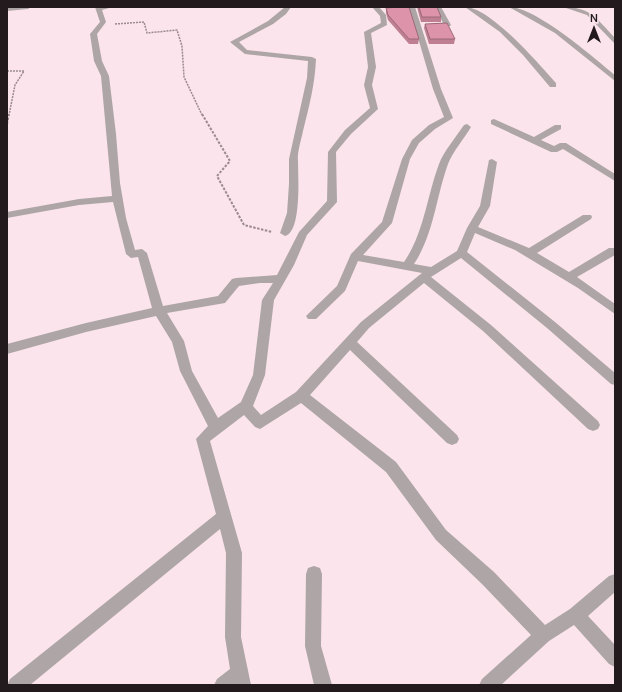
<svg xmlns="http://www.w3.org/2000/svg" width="622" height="692" font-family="Manrope,sans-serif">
<rect width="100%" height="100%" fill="#fbe4eb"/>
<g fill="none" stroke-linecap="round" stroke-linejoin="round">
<path stroke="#9b8a8f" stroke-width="1.5" stroke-dasharray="2 1" stroke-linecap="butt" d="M115,24L144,22L147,33L177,30L182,46L184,77L202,115
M7,71H24L15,85L9,115"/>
<path stroke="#9b8a8f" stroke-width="2" stroke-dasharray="2.5 1.5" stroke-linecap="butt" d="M202,114L230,161L217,176L244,225L272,232
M7,124L9,114"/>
<path fill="#aea5a7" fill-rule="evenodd" d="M7,7H31L28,9L7,11Z
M95,7H113L102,10L106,22L97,34L102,61L109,76L116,134L120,183L126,218L135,250L142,249L147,253L163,306L218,296L232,279L236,278L277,275L299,232L327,201L328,152L345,130L370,108L364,85L368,67L364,32L381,23L380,16L372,7H379L386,15L387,25L371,33L376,67L372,85L378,109L351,134L336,152L337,202L307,235L294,265L274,300L265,375L253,406L261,415L296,392L361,322L422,273L358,261L345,291L316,319H308L306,316L337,286L351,254L382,222L402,159L412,140L429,125L444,117L433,89L409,7H415L441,89L453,118L435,129L419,143L410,159L392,223L363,255L404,262C424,233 427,196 439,164C444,151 456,137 464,125L467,124L471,127C464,139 453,151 448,164C436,197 434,234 414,264L431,267L457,251L467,228L480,206L489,160L492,159L497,162L490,206L478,227L529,248L583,215H591L592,217L591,219L537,253L569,272L609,248H615V255L577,277L615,304V314L578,288L515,250L475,233L467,252L555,322L615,373V385L611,384L547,328L461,258L431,277L491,325L598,421L600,425L598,429L593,431L588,429L483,331L424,283L369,328L357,342L457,435L459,439L457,443L452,445L447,443L350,350L310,395L396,462L446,530L494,572L545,625L570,609L609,576L615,574V592L588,616L615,645V667L609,664L574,625L549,641L501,685H479L482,679L531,635L482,584L436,540L386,472L301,403L260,429L255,427L244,415L210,441L242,553L241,637L251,685H214L217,679L230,669L225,637L226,553L220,529L30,685H7L10,679L216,514L196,439L208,426L180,371L172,342L156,316L86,332L7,354V344L86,323L152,308L138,257L131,258L126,254L113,202L79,205L7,218V212L79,199L112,196L101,76L94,61L90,34L100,22ZM260,283H273L262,300L253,375L241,402L218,418L192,371L184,341L167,313L225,303L239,286Z
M285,7H291L286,14L273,24L239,42L247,50L312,57L316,59C315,84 309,107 303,131C301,141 297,152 298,161C298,175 302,232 285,236L280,233L287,213L289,184V159L307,78L308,61L245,54L230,42L268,21Z
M435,7H441L451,25L450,26H430V24L443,23Z
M465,7C490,7 539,64 556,83V87H550L523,55L500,32Z
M509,7C536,7 593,57 615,75V81L555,33Z
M563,7C591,7 597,19 615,38V44L587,15Z
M494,119L534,137L555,125H561V129L541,140L554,146L560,143H566L615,174V181L563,149L557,152H551L491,124V120Z
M314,566L320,568L322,574L321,646L332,685H314L305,646L306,574L308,568Z"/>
</g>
<path fill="#be7f93" d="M417,7H437L441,17V22H421Z
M386,8L419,39L418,44H409L388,20L386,13Z
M425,24L455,39L454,44H429L424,28Z"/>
<path fill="#dd94ab" stroke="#9b6878" d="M400,7H409L419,39H409L388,15L386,8Z
M419,7H437L441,17H422Z
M447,23L455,39H430L425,24Z"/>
<rect width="622" height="692" fill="none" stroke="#221a1c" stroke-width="16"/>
<g transform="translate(594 28)" stroke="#fbe4eb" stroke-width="3" paint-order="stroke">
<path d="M0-3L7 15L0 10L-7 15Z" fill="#221a1c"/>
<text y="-6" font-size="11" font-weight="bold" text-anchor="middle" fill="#221a1c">N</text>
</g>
</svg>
